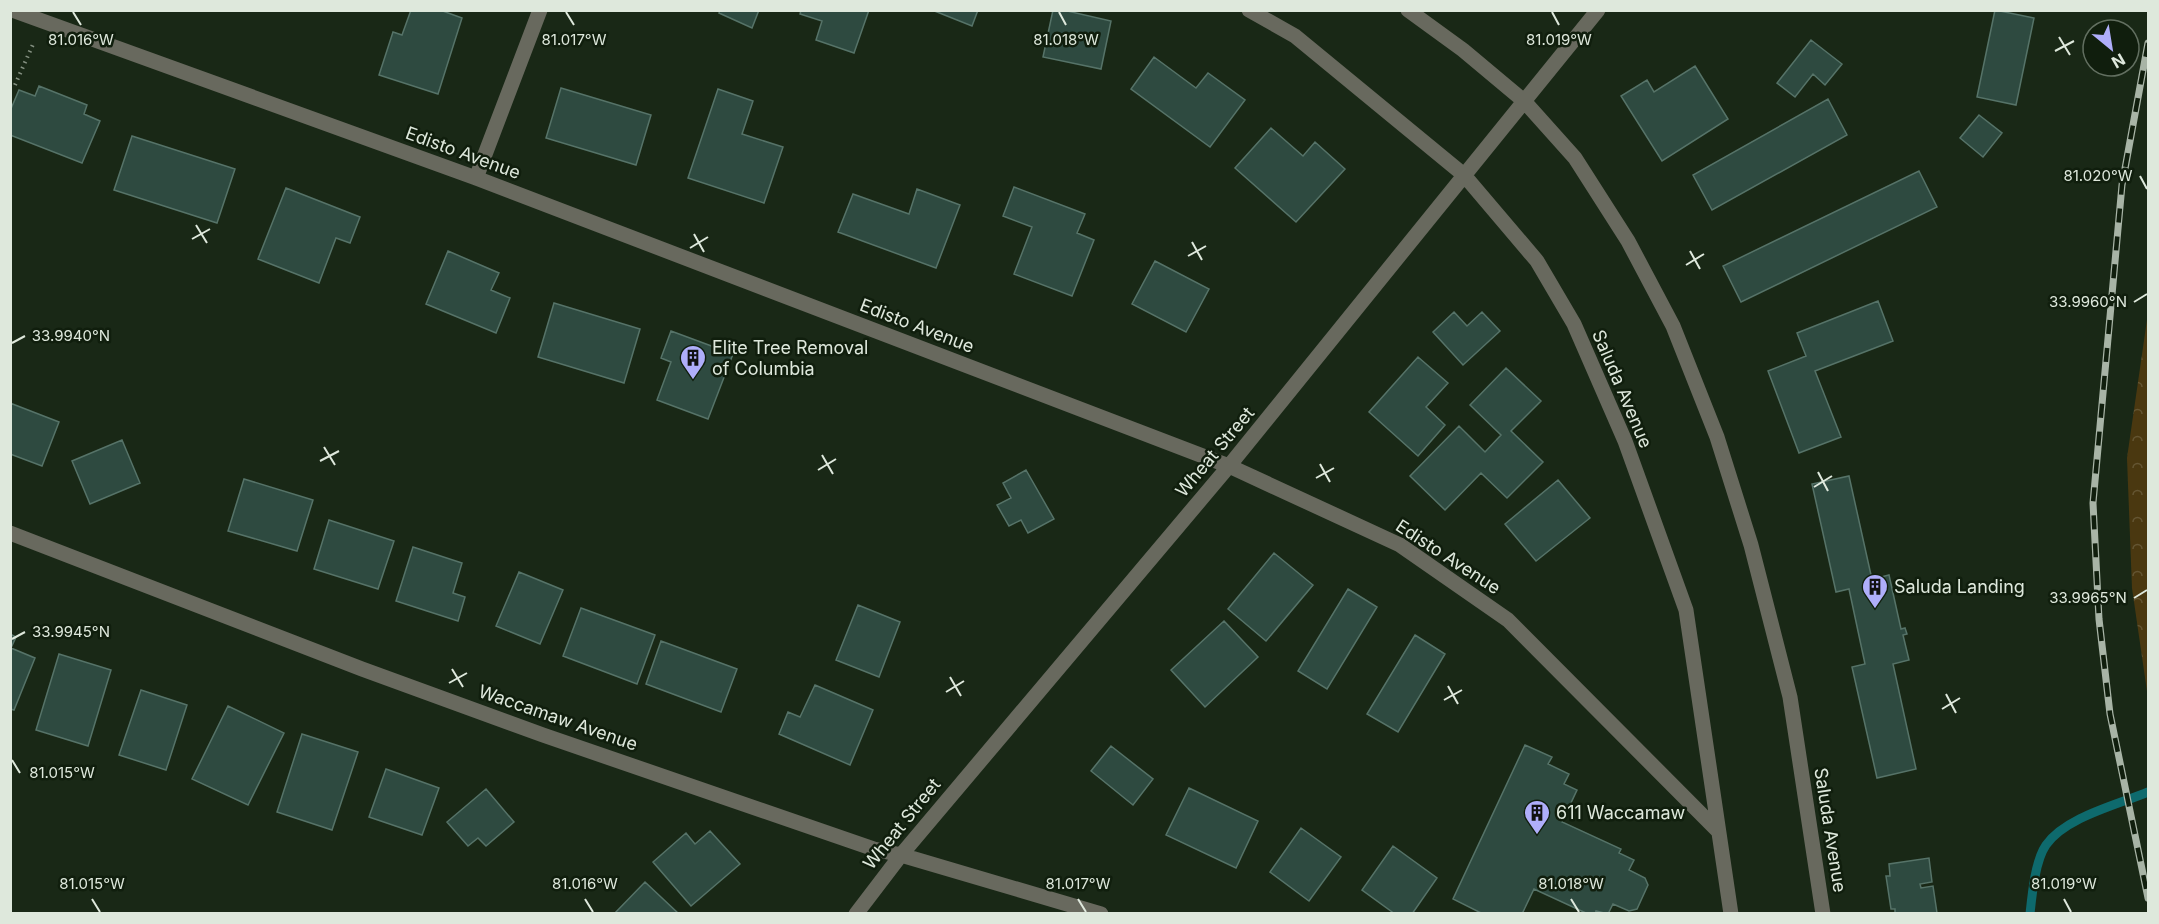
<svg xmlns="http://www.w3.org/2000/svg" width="2159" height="924" font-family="Inter,sans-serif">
<defs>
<pattern id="park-crowns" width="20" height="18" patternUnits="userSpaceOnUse" patternTransform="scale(1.5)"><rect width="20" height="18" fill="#4a3810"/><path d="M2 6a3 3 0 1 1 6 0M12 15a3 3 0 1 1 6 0" fill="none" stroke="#645532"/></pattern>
</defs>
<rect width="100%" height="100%" fill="#192816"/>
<path fill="url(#park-crowns)" d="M2148,313V698L2132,588L2127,458Z"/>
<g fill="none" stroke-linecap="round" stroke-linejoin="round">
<path stroke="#0e6a6d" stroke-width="9" d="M2030,914C2032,895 2035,861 2046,845C2066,817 2117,805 2148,792"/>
</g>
<path fill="#2e4a40" stroke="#567368" stroke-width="1.5" d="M411,10H440L462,18L438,94L379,75L393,32L402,35Z
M720,10H759L752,28L719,13Z
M801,10H869L854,53L816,40L822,21L800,14Z
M932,10H978L972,26Z
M1053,10H1063L1111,21L1101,69L1043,57Z
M1995,10L2034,18L2016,105L1977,97Z
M1811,40L1842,64L1825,85L1813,74L1795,97L1777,83Z
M1154,57L1196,88L1208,73L1245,100L1210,147L1131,89Z
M1695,66L1728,119L1662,161L1621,96L1647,80L1654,92Z
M39,86L87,105L84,114L100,121L82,163L10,135V111L19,90L35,96Z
M561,88L651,115L636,165L546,138Z
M718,89L753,101L742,134L783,147L764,203L688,178Z
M1828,99L1847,135L1712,210L1693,175Z
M1979,115L2002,133L1983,157L1960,138Z
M1271,128L1303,156L1315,142L1345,169L1296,222L1235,168Z
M132,136L235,169L217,223L114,190Z
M1919,171L1937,207L1741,302L1723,266Z
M1014,187L1085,214L1077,233L1094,240L1072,296L1014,274L1032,227L1003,216Z
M286,188L360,217L350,243L336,238L319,283L258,259Z
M917,189L960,205L936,268L838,232L853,194L909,214Z
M448,251L499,273L491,290L510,298L496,333L426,304Z
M1155,261L1209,289L1186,332L1132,304Z
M1878,301L1893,341L1815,371L1841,437L1799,453L1768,371L1806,356L1797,333Z
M554,303L640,329L624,383L538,357Z
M1454,312L1467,326L1482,312L1500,331L1463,365L1433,332Z
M671,331L733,354L708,419L657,400L671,362L661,358Z
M1418,357L1448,383L1426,407L1445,425L1418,456L1369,412Z
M1506,368L1541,401L1511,431L1543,462L1507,498L1481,473L1445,510L1410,476L1459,426L1485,452L1501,435L1470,405Z
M10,403L59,422L42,466L10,454Z
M122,440L140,483L90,504L72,461Z
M1026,470L1054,519L1028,533L1021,520L1009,526L997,505L1011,498L1003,483Z
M1849,476L1873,584L1882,582L1881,577L1889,575L1901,629L1905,628L1907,634L1903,635L1909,660L1893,664L1916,769L1877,778L1852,667L1865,664L1849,589L1836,592L1812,484Z
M244,479L313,500L297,551L228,531Z
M1558,480L1590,518L1536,561L1505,524Z
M329,520L394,541L378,589L314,569Z
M413,547L462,563L453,593L465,597L458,621L396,601Z
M1274,553L1313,585L1266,641L1228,609Z
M519,572L563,590L540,644L496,626Z
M1348,589L1377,607L1327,689L1298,671Z
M858,605L900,622L879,677L836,660Z
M581,608L655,635L637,684L563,656Z
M1224,621L1258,657L1205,707L1171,670Z
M10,634L16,637L11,648L35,658L14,710L10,709Z
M1415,635L1445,654L1398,732L1367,714Z
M661,641L737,669L721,712L646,684Z
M59,654L111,670L88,746L36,730Z
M815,685L873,710L850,765L779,734L788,712L800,717Z
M141,690L187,705L166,770L119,755Z
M228,706L284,733L248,805L192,779Z
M302,734L358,752L332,830L277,812Z
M1525,745L1552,757L1548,764L1569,774L1564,784L1577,790L1562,822L1621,849L1619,853L1634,860L1629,870L1645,878L1648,885L1637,909L1629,911L1613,904L1608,914L1596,911L1595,914H1588L1534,889L1522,914H1483L1453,899Z
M1111,746L1153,779L1133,805L1091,771Z
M386,769L439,788L422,835L369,817Z
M1189,788L1258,821L1236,868L1166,835Z
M486,789L514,822L486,846L478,838L468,846L447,822Z
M1301,828L1341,857L1309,901L1270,872Z
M710,831L740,864L691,906L653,862L686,833L695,844Z
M1393,846L1437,878L1412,914H1395L1362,890Z
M1929,858L1932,882L1920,884L1921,888L1933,886L1937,913L1895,914V909H1891L1886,876H1890L1889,864Z
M645,882L679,914H614Z"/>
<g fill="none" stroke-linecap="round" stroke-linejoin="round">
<path stroke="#859182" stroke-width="4" stroke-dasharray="1.5 4.5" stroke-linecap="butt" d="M15,85L34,42"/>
<path stroke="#68695e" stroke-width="15" d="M12,10L476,178L1229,466L1400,545L1508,620L1718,831
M1249,10L1295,36L1464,175L1537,261L1574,324L1625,441L1686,610L1731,914
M1408,10L1463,50L1524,101L1575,158L1628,241L1673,326L1717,437L1751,545L1790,697L1823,914
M476,178L540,10
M10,533L362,669L543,735L874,849L901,855L1101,914
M856,914L901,855L1229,466L1598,10"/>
<defs>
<path id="rail" d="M2148,43L2122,185L2093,503L2099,619L2110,714L2148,898"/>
</defs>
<use href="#rail" stroke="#a8b4a6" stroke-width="7"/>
<use href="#rail" stroke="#101e0d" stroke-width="4.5" stroke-dasharray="14" stroke-linecap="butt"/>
</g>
<path fill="none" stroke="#dee8dc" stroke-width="2" d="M73,12L81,25M566,12L574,25M1059,12L1066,25M1552,12L1559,25M2059,37L2070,55M2055,51L2074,41M2140,176L2147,189M196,225L207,243M694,234L704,252M192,239L210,229M1192,242L1202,260M690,248L708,237M1690,251L1700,269M1188,256L1206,246M1686,265L1704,254M2134,302L2147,294M12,343L25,336M324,447L335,465M822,455L833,474M320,461L339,451M1320,464L1330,482M818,470L836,459M1818,472L1828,491M1316,478L1334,468M1814,487L1832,476M2134,598L2147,590M12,639L25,632M452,669L463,687M950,677L961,696M449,683L467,673M1448,686L1458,704M946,692L964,681M1946,694L1956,713M1444,700L1462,690M1942,709L1960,698M12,760L20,773M92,899L100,912M585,899L593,912M1078,899L1086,912M1571,899L1579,912M2064,899L2071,912"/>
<defs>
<symbol id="building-pin" viewBox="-11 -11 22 30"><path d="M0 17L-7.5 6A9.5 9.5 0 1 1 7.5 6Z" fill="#afaefa" stroke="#101e0d"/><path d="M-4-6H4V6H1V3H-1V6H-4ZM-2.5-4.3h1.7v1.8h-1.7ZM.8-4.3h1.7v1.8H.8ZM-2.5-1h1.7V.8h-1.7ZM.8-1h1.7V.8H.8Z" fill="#111"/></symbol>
</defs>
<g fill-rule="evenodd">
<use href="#building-pin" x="678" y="343" width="30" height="40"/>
<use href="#building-pin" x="1860" y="572" width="30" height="40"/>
<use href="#building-pin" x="1522" y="798" width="30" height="40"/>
</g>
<g text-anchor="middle" stroke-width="5" stroke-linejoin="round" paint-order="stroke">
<g font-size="18" fill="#dee8dc" stroke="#101e0d">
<text transform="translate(463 153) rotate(20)" y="6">Edisto Avenue</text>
<text transform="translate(917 326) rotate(21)" y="6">Edisto Avenue</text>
<text transform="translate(1622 389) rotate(67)" y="6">Saluda Avenue</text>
<text transform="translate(1215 452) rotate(-50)" y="6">Wheat Street</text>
<text transform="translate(1448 557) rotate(33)" y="6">Edisto Avenue</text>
<text transform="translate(558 718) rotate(19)" y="6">Waccamaw Avenue</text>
<text transform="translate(902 824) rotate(-51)" y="6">Wheat Street</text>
<text transform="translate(1830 830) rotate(81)" y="6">Saluda Avenue</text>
</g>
<g font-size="18" fill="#dee8dc" stroke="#101e0d" text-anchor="start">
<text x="712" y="354">Elite Tree Removal<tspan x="712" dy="21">of Columbia</tspan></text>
<text x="1894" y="593">Saluda Landing</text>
<text x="1556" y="819">611 Waccamaw</text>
</g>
</g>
<g font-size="15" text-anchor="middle" fill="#dee8dc" stroke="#101e0d" stroke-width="5" stroke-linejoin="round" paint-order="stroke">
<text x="81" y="45">81.016°W</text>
<text x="574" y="45">81.017°W</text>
<text x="1066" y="45">81.018°W</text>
<text x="1559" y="45">81.019°W</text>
<text x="2098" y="181">81.020°W</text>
<text x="2088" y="307">33.9960°N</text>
<text x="71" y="341">33.9940°N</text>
<text x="2088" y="603">33.9965°N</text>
<text x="71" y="637">33.9945°N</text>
<text x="62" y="778">81.015°W</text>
<text x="92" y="889">81.015°W</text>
<text x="585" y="889">81.016°W</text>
<text x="1078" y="889">81.017°W</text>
<text x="1571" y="889">81.018°W</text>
<text x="2064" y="889">81.019°W</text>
</g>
<rect width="2159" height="924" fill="none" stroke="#dee8dc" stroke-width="24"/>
<g transform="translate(2111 48) rotate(150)"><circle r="28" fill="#101e0d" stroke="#626f60" stroke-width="1.5"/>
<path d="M0-4.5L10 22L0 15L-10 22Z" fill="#afaefa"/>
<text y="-9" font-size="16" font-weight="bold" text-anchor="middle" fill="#dee8dc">N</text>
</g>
</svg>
